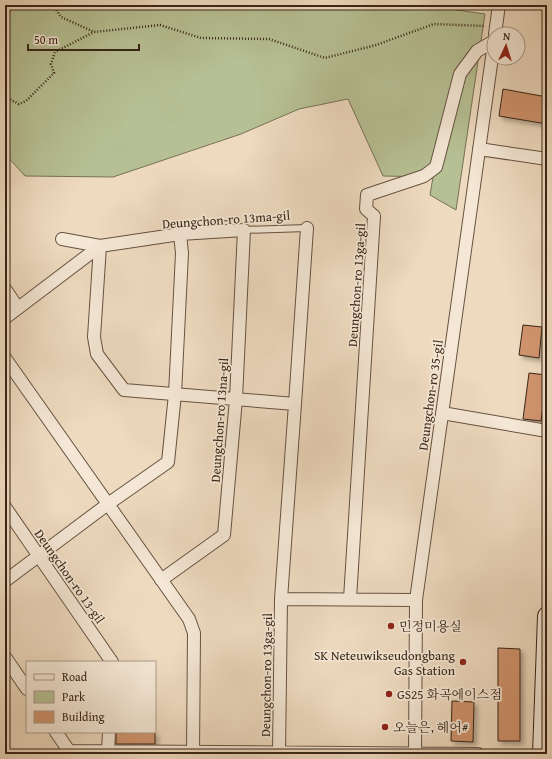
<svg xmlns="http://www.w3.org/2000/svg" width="552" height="759" font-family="'Gentium Book Plus','Noto Serif KR',serif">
<defs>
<filter id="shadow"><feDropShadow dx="3.5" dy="3.5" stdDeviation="2" flood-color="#0004"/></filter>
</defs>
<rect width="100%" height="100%" fill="#eedabf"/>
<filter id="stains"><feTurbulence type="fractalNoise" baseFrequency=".005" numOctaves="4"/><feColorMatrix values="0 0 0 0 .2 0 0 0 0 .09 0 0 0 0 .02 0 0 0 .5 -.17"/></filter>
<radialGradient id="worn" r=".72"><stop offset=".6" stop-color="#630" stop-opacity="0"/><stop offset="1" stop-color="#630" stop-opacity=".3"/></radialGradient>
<path fill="#b6c094" stroke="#777256" d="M5,5H422L485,14L456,210L430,195L433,177L383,176L348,99L299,109L241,134L113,177L25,176L5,154Z"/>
<path fill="#d0946e" stroke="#382517" filter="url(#shadow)" d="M503,89L547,97V124L499,116Z
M523,325L542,327L539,358L519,355Z
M529,373L547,375L541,421L523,419Z
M498,648L520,649V741H498Z
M452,701L474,702L473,742L451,741Z
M116,732H155V744H116Z"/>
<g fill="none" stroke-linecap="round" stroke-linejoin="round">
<defs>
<path id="lane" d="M244,230L307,228"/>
<path id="street" d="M495,34L499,5
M479,149L547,159
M62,239L100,246L94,337L97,354L124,390L295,404
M5,289L18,308
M5,318L100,246L180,234L244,230L236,399L224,535L161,580
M5,358L189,619L194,633L193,754
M442,413L547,431
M5,507L112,662
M5,581L108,504L168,462L175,394L182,253L180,234
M281,599L416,600
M350,599L374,216L366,209L367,195L424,176L436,167L460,74L477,51L494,41
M5,657L27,689
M56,732L69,751L478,754
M108,751L109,732
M279,752L281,599L295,404L307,228
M415,754L416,600L494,43"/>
<path id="secondary" d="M542,754L547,616"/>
</defs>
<use href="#lane" stroke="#665241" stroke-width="8"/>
<use href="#street" stroke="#665241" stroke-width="14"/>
<use href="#secondary" stroke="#382517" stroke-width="20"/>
<path stroke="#382517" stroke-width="2.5" stroke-dasharray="1 2" stroke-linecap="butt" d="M53,5L61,17L94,32L160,25L201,38L269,39L325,58L376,45L434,24L484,26
M5,92L11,100L19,104L26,101L54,73L51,64L55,52L94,32"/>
<use href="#lane" stroke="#f4e7d5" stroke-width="6"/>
<use href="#street" stroke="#f4e7d5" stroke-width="12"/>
<use href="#secondary" stroke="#f4e7d5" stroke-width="18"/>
</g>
<g fill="#8f2418" stroke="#f4e7d5" stroke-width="1.5">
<circle cx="391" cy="626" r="4"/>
<circle cx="463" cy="662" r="4"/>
<circle cx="389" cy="694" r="4"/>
<circle cx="385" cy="727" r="4"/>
</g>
<g text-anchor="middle" stroke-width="3.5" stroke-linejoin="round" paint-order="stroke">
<g font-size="13" fill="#382517" stroke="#f4e7d5">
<text transform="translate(226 219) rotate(-4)" y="5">Deungchon-ro 13ma-gil</text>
<text transform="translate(356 285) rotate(-86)" y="5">Deungchon-ro 13ga-gil</text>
<text transform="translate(430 395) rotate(-82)" y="5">Deungchon-ro 35-gil</text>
<text transform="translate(219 420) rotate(-86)" y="5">Deungchon-ro 13na-gil</text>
<text transform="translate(70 576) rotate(55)" y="5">Deungchon-ro 13-gil</text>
<text transform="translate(266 675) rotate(-89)" y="5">Deungchon-ro 13ga-gil</text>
</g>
<g font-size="13" fill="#382517" stroke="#f4e7d5" text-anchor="start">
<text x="399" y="631">민정미용실</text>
<text x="455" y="660" text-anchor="end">SK Neteuwikseudongbang<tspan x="455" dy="15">Gas Station</tspan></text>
<text x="397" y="699">GS25 화곡에이스점</text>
<text x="393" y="732">오늘은, 헤어#</text>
</g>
</g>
<rect width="552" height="759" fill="none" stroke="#eedabf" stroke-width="20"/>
<rect x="6" y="6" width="540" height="747" fill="none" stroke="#382517" stroke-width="2"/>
<rect x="10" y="10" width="532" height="739" fill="none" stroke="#382517"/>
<rect x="26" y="661" width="130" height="72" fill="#f4e7d5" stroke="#a99989"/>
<rect x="34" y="674" width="20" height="6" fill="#f4e7d5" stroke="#a99989"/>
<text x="62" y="681" font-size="12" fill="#382517">Road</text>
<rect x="34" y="691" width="20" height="12" fill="#b6c094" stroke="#a99989"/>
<text x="62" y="701" font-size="12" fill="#382517">Park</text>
<rect x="34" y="711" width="20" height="12" fill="#d0946e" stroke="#a99989"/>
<text x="62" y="721" font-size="12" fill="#382517">Building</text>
<g transform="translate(506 46) rotate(4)"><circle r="19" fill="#f4e7d5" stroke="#a99989"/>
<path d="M0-3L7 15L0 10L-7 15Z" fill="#8f2418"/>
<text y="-6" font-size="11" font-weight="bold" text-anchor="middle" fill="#382517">N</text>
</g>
<path d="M28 44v6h111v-6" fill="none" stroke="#382517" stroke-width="2"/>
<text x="34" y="44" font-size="12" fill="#382517" stroke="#f4e7d5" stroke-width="3" paint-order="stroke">50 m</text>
<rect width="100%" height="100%" filter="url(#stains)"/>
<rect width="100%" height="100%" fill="url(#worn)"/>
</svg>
